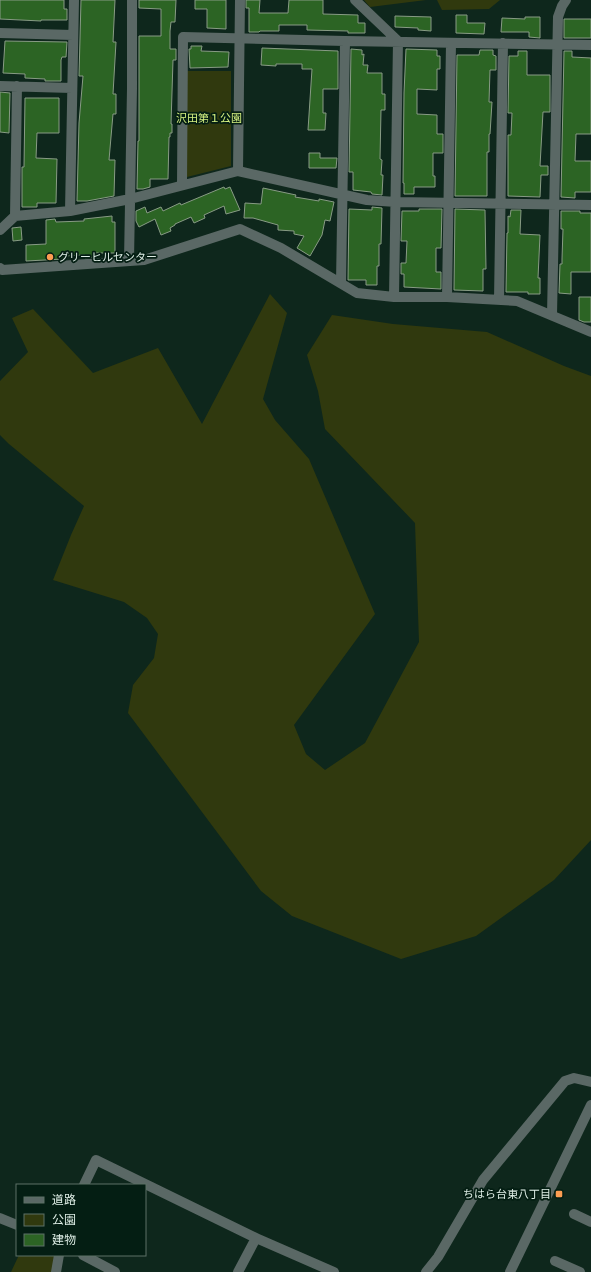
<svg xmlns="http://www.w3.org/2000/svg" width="591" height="1272" font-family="Montserrat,'Noto Sans JP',sans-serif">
<rect width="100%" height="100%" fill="#0e271c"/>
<path fill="#30390e" d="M364,0H426L370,7Z
M437,0H500L489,9L442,10Z
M186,71H231V166L187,177Z
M270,294L287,313L263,399L275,420L309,459L375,614L294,725L306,754L325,770L365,743L419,642L415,523L325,429L318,391L307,355L332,315L393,324L487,332L564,366L591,376V840L554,880L476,936L401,959L292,916L261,891L128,713L133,685L154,658L158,634L147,618L124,602L53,580L71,535L84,506L9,444L0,435V381L28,352L12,318L33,309L93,373L158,348L202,424Z
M19,1255H56L52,1272H11Z"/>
<path fill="#2c6424" stroke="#889b85" d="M0,0H64V9H67V20H41V21L0,19Z
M81,0H115L113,42H116L113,94H116V114H113L109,160H115L114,196L87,201H77L79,123L83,76H79Z
M139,0H176L175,22H171L170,31V49H176V60H173L171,124H172V133H170V137H169L168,179H150V187L143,189H137L138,141H139V36H161V9L139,8Z
M195,0H226V29L207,28V9H195Z
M246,0H260L259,13H288L289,0H323V14L358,15V23H365V33H348V31L307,30V25H279V31H260L259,32H249V8H246Z
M456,15H467V23H485L484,34L456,33Z
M395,16L431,17V31L418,30V28L395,27Z
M525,17H540V38L529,37V32H501L502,18L525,19Z
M564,19H591V38H564Z
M5,41L67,42L66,57H62L61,60V81H45V79L25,78V74L3,73Z
M191,46H202L201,51L229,52L228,67L190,68L189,49H191Z
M262,48L338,51V89H323V113H326L325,130H308L312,69H302V64H276V66L261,65Z
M351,49L362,50V55L364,54L363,65H368L367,73H382V94H385V110H381L380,159L382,160L381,175H383L382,195L372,194L371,192L353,190V172H349Z
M406,49L437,50V56H440V69H437V90L417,89V114L437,115V134H443V153H433V176H435V187H414V194H404V183H403L404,93Z
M480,50H493V55L496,56V70H490L489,102H492L490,134H489V152H487V196H455L457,55H479Z
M518,51H527V75H550V112H543L540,166H548V175H541L540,197L508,196V135H511L512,113H508L509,56H518Z
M564,51H572V57L591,58V134H576L575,161H591V192H575V198L561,197Z
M0,92L10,93L9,133L0,132Z
M25,98H59V133H37L36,158L57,159L56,203H37V207H22V167H24Z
M309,153H320V158H337L336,168H309Z
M224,187L225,189L230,187L240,210L226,214L224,206L204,215L205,218L194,223L191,217L175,224V225L170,228L171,231L161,235L155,219L139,227L136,221V211L145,207L147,213L161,207L163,211L180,203L181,205Z
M263,188L296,195L295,197L319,201V199L334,202L330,221L325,220L322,235L310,256L297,248L304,236L294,234V231L278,230V225L253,218H244L245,203L261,204Z
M372,207L382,208L381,244H379V266H377V285H366V280H348L349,209L372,210Z
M419,209H442L441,248H436V272H441V289L404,287V274H401V263H406L407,241H401L402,211H419Z
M455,209L485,210L486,269H483V291L454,290Z
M511,210H521L520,234L540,235L538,278H540V294H528V292H506L507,233H508V216L510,217Z
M561,211H580V213H591V272H571V294L559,293L560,264H562V259L563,229H561Z
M112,216V222H115V253H94V257L85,258V255L64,256V259L26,261V245L46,244V220L55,219L56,222L84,221V219Z
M21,227L22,240L13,241L12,228Z
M579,297H591V322H584L579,320Z"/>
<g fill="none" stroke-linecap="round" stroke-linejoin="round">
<path stroke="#5a6865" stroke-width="10" d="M355,0L398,41L394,297
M0,33L73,35
M0,86L72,88
M238,171L240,0
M182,185L183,37L345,41L591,45
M70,211L74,0
M15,216L17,86
M0,230L15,216L70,211L130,199L238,171L367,200L396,202L591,205
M129,261L132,88V0
M0,268L2,270L144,260L240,229L281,248L357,293L394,297H447L517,301L591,332
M341,283L345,41
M447,297L451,43
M499,300L503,43
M552,315L558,17L562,6L566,0
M84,1185L96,1160L256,1238L334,1272
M574,1214L591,1222
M0,1218L17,1225
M83,1255L115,1272
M555,1261L580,1272
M56,1272L59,1255
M238,1272L256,1238
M426,1272L438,1257L483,1180L565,1081L574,1078L591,1082
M510,1272L591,1105"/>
</g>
<g fill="#fc9d52" stroke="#041e13" stroke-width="1.5">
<circle cx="50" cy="257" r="4"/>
<rect x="555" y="1190" width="8" height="8" rx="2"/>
</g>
<g text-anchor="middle" stroke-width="3.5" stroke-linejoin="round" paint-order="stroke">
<g font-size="11" fill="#d6f181" stroke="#041e13">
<text x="209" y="122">沢田第１公園</text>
</g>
<g font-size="11" fill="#dfeee6" stroke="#041e13" text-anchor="start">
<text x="58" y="261">グリーヒルセンター</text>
<text x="551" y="1198" text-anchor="end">ちはら台東八丁目</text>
</g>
</g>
<rect x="16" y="1184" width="130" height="72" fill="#041e13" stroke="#5c7167"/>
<rect x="24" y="1197" width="20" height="6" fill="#5a6865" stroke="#5c7167"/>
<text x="52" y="1204" font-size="12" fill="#dfeee6">道路</text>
<rect x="24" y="1214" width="20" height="12" fill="#30390e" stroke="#5c7167"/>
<text x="52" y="1224" font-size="12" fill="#dfeee6">公園</text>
<rect x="24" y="1234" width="20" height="12" fill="#2c6424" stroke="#5c7167"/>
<text x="52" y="1244" font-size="12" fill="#dfeee6">建物</text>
</svg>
